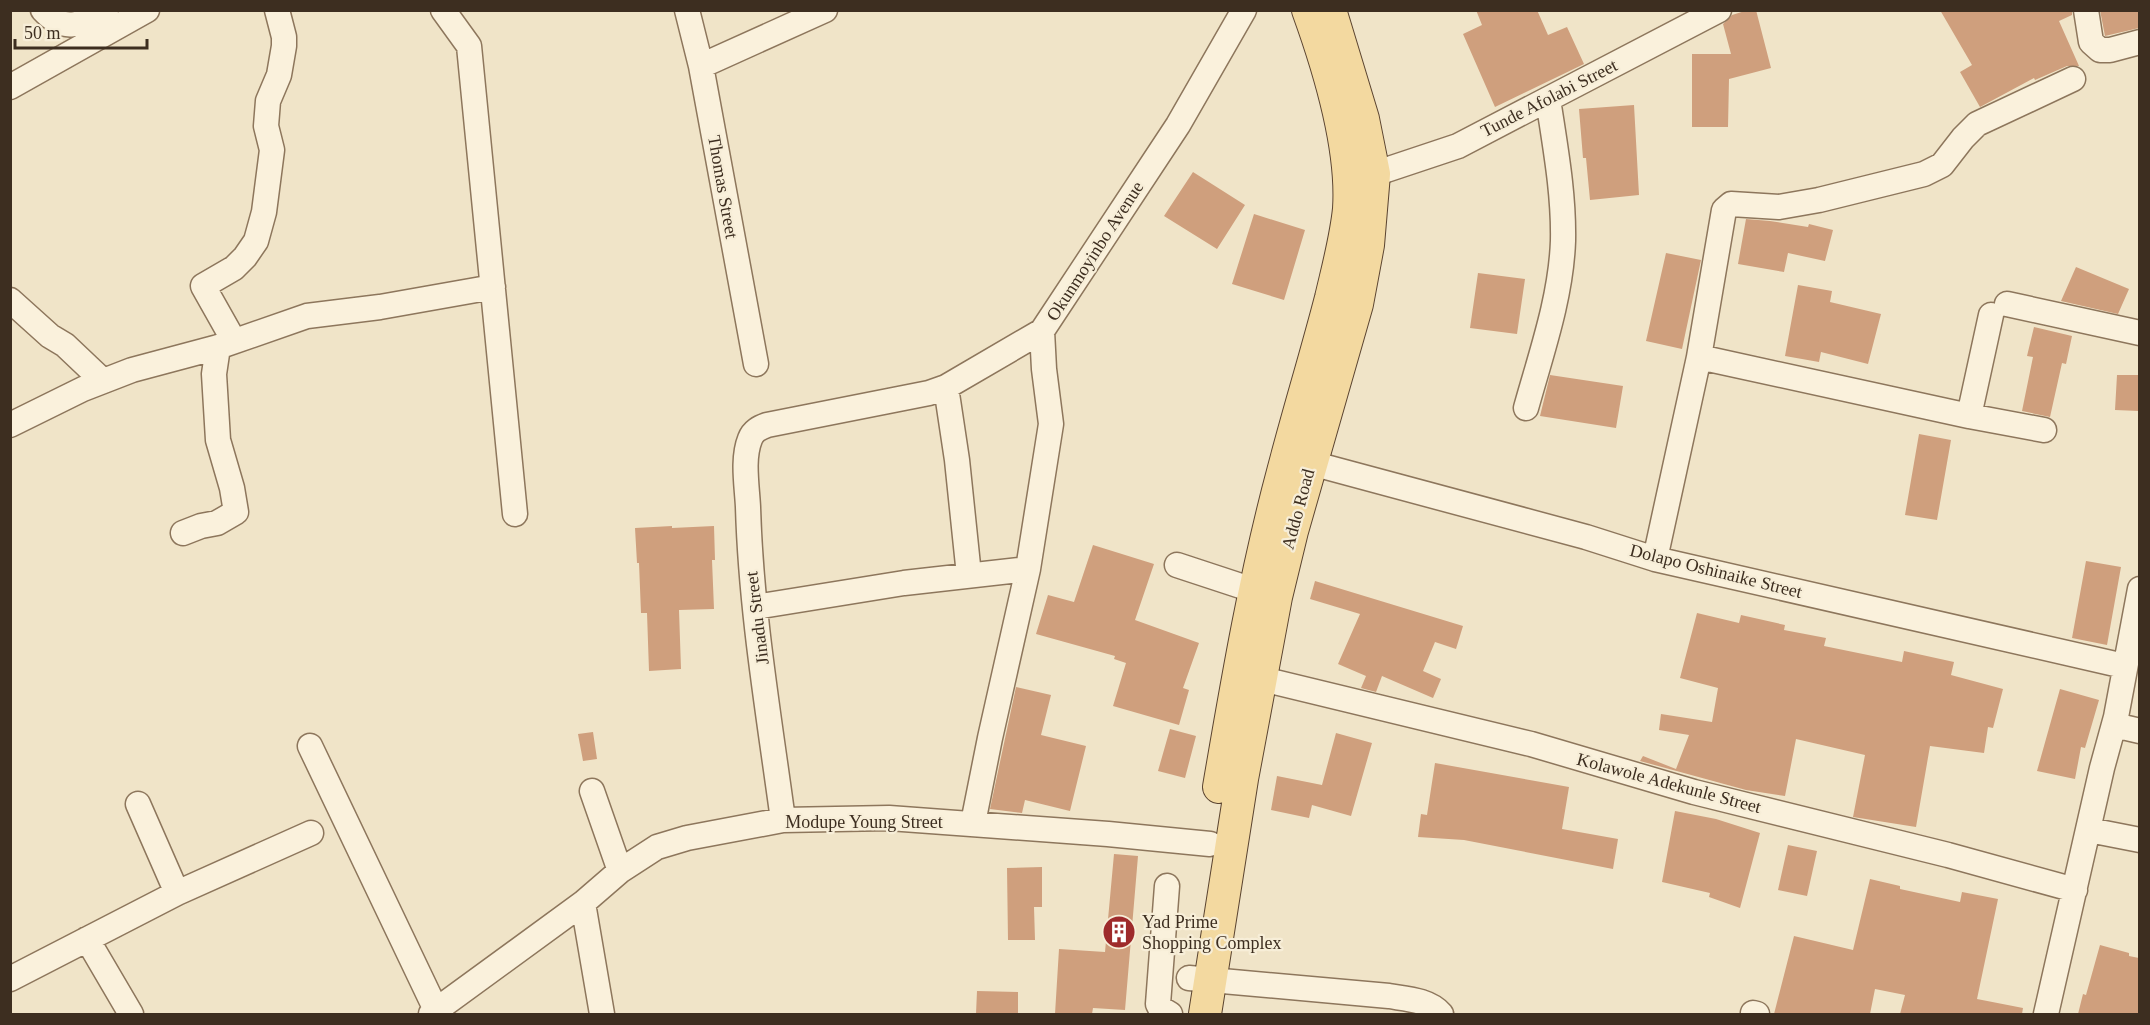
<svg xmlns="http://www.w3.org/2000/svg" width="2150" height="1025" font-family="'Times New Roman',serif">
<rect width="100%" height="100%" fill="#f0e4c8"/>
<path fill="#cf9f7d" d="M1476,10H1537L1548,35L1567,27L1584,64L1495,107L1463,34L1482,25Z
M1748,10H1756L1771,68L1729,79L1728,127H1692V54H1731L1723,24L1732,15Z
M1940,10H2072V15L2059,21L2079,66H2067L2035,80L2034,78L1980,107L1960,72L1972,65Z
M2100,10H2139V28L2105,36Z
M1634,105L1639,195L1590,200L1586,158H1583L1579,109Z
M1193,172L1245,205L1217,249L1164,216Z
M1254,214L1305,230L1284,300L1232,284Z
M1746,219L1770,221L1808,227L1809,224L1833,230L1825,261L1788,253L1784,272L1738,264Z
M1666,253L1701,260L1682,349L1646,341Z
M2076,267L2129,289L2118,314L2061,301Z
M1478,273L1525,279L1517,334L1470,328Z
M1798,285L1832,291L1830,302L1881,314L1868,364L1821,352L1819,362L1785,356Z
M2034,327L2072,336L2066,364L2062,363L2050,417L2022,411L2033,357L2027,356Z
M1550,375L1623,386L1616,428L1540,416Z
M2117,375H2139V411L2115,410Z
M1919,434L1951,440L1937,520L1905,515Z
M672,526V528L714,526L715,560H712L714,609L679,610L681,669L649,671L647,613H641L639,563H637L635,528Z
M1093,545L1154,564L1135,620L1199,643L1183,688L1189,690L1179,725L1113,706L1126,663L1114,659L1115,656L1036,634L1048,595L1074,602Z
M2086,561L2121,567L2107,645L2072,638Z
M1315,581L1463,626L1456,649L1435,642L1423,671L1441,679L1433,698L1382,676L1376,692L1361,688L1366,676L1338,664L1360,614L1310,599Z
M1697,613L1739,623L1741,615L1785,625L1784,630L1826,638L1824,646L1902,662L1904,651L1954,662L1951,675L2003,689L1993,728L1988,727L1984,753L1930,746L1916,827L1853,817L1865,755L1796,739L1785,796L1746,790L1640,761L1643,756L1676,769L1689,735L1659,730L1661,714L1712,722L1718,688L1680,678Z
M1016,687L1051,695L1041,735L1086,746L1070,811L1025,800L1022,813L990,809Z
M2060,689L2099,700L2085,748L2081,747L2075,779L2037,771Z
M1170,729L1196,736L1185,778L1158,771Z
M593,732L597,759L583,761L578,734Z
M1336,733L1372,743L1351,816L1312,805L1309,818L1271,810L1277,776L1322,785Z
M1435,763L1569,787L1562,829L1618,839L1613,869L1464,840L1418,837L1421,814L1427,815Z
M1675,811L1716,819L1760,833L1740,908L1709,897L1710,893L1662,882Z
M1788,845L1817,851L1807,896L1778,890Z
M1114,854L1138,856L1125,1010L1093,1008L1092,1014H1055L1059,949L1105,952Z
M1042,867V907H1034L1035,940H1008L1007,868Z
M1870,879L1900,886V889L1960,902L1962,892L1998,899L1977,999L2023,1008L2022,1014H1900L1905,995L1875,989L1870,1014H1774L1794,936L1853,950Z
M2100,945L2129,953V956L2139,958V1014H2078L2083,994L2086,995Z
M977,991L1018,992V1014H976Z"/>
<g fill="none" stroke-linecap="round" stroke-linejoin="round">
<defs>
<path id="minor" d="M43,10C65,34 81,24 106,10
M443,10L469,46L515,514
M687,10L701,66L756,364
M2086,10L2091,42L2100,50H2110L2140,42
M701,66L825,10
M10,87L147,10
M1374,174L1458,146L1719,10
M10,300L50,336L65,345L103,381
M2007,304L2140,333
M234,341L203,286L234,268L245,257L256,241L264,212L272,150L266,126L268,101L279,75L284,46V37L277,10
M1699,357L1969,416L2044,430
M946,387L957,460L969,575
M1526,408C1541,354 1561,298 1563,241C1564,193 1555,146 1548,99
M1969,416L1991,315
M10,425L83,389L132,370L218,347L307,316L380,307L493,287
M1311,463L1586,537L1655,559L2124,666
M183,533L201,526L217,523L236,512L232,488L218,440L214,374L218,347
M1655,559L1699,357L1724,210L1731,204L1779,207L1819,200L1924,174L1942,165L1963,138L1977,124L2073,79
M1177,565L1256,591
M755,607L904,583L1028,569
M1262,679L1531,744L1694,792L1948,855L2075,890
M2114,725L2140,731
M310,746L436,1010
M592,791L620,871
M138,804L177,893
M783,820C769,716 751,612 748,507C747,486 742,459 750,439C753,431 759,428 767,425L929,393L946,387L1042,331L1178,125L1244,10
M973,823L990,738L1028,569L1051,424L1044,369L1042,331
M2089,830L2140,840
M1167,886L1158,1004L1160,1008L1170,1014
M583,903L602,1014
M87,939L131,1014
M1189,978L1389,996C1407,999 1429,1000 1441,1014
M10,979L177,893L311,833
M1753,1013L1757,1014
M431,1014L583,903L620,871L657,847L687,838L783,820L889,818L1108,834L1210,844
M2046,1014L2102,768L2116,717L2140,589"/>
<path id="major" d="M1219,787C1237,682 1255,576 1283,472C1298,414 1316,356 1331,298C1338,268 1346,239 1349,209C1353,148 1329,68 1308,10
M1205,1014L1242,779L1276,597L1292,531L1357,304L1368,245L1374,174L1363,119L1330,10"/>
</defs>
<use href="#minor" stroke="#8d765c" stroke-width="27"/>
<use href="#major" stroke="#5b4430" stroke-width="34"/>
<use href="#minor" stroke="#faf1dc" stroke-width="24"/>
<use href="#major" stroke="#f3d9a0" stroke-width="32"/>
</g>
<defs>
<symbol id="building-disc" viewBox="-11 -11 22 22"><circle r="9.5" fill="#9e2a2b" stroke="#f7eed8"/><path d="M-4-6H4V6H1V3H-1V6H-4ZM-2.5-4.3h1.7v1.8h-1.7ZM.8-4.3h1.7v1.8H.8ZM-2.5-1h1.7V.8h-1.7ZM.8-1h1.7V.8H.8Z" fill="#fff"/></symbol>
</defs>
<g fill-rule="evenodd">
<use href="#building-disc" x="1100" y="913" width="38" height="38"/>
</g>
<g text-anchor="middle" stroke-width="4.5" stroke-linejoin="round" paint-order="stroke">
<g font-size="18" fill="#3d2e20" stroke="#f7eed8">
<text transform="translate(1549 98) rotate(-27)" y="6">Tunde Afolabi Street</text>
<text transform="translate(723 187) rotate(80)" y="6">Thomas Street</text>
<text transform="translate(1095 251) rotate(-57)" y="6">Okunmoyinbo Avenue</text>
<text transform="translate(1298 509) rotate(-75)" y="6">Addo Road</text>
<text transform="translate(1716 571) rotate(14)" y="6">Dolapo Oshinaike Street</text>
<text transform="translate(757 618) rotate(-97)" y="6">Jinadu Street</text>
<text transform="translate(1669 783) rotate(15)" y="6">Kolawole Adekunle Street</text>
<text x="864" y="828">Modupe Young Street</text>
</g>
<g font-size="18" fill="#3d2e20" stroke="#f7eed8" text-anchor="start">
<text x="1142" y="928">Yad Prime<tspan x="1142" dy="21">Shopping Complex</tspan></text>
</g>
</g>
<rect width="2150" height="1025" fill="none" stroke="#3d2e20" stroke-width="24"/>
<path d="M15 39v9h132v-9" fill="none" stroke="#3d2e20" stroke-width="3"/>
<text x="24" y="39" font-size="18" fill="#3d2e20" stroke="#f7eed8" stroke-width="4.5" paint-order="stroke">50 m</text>
</svg>
